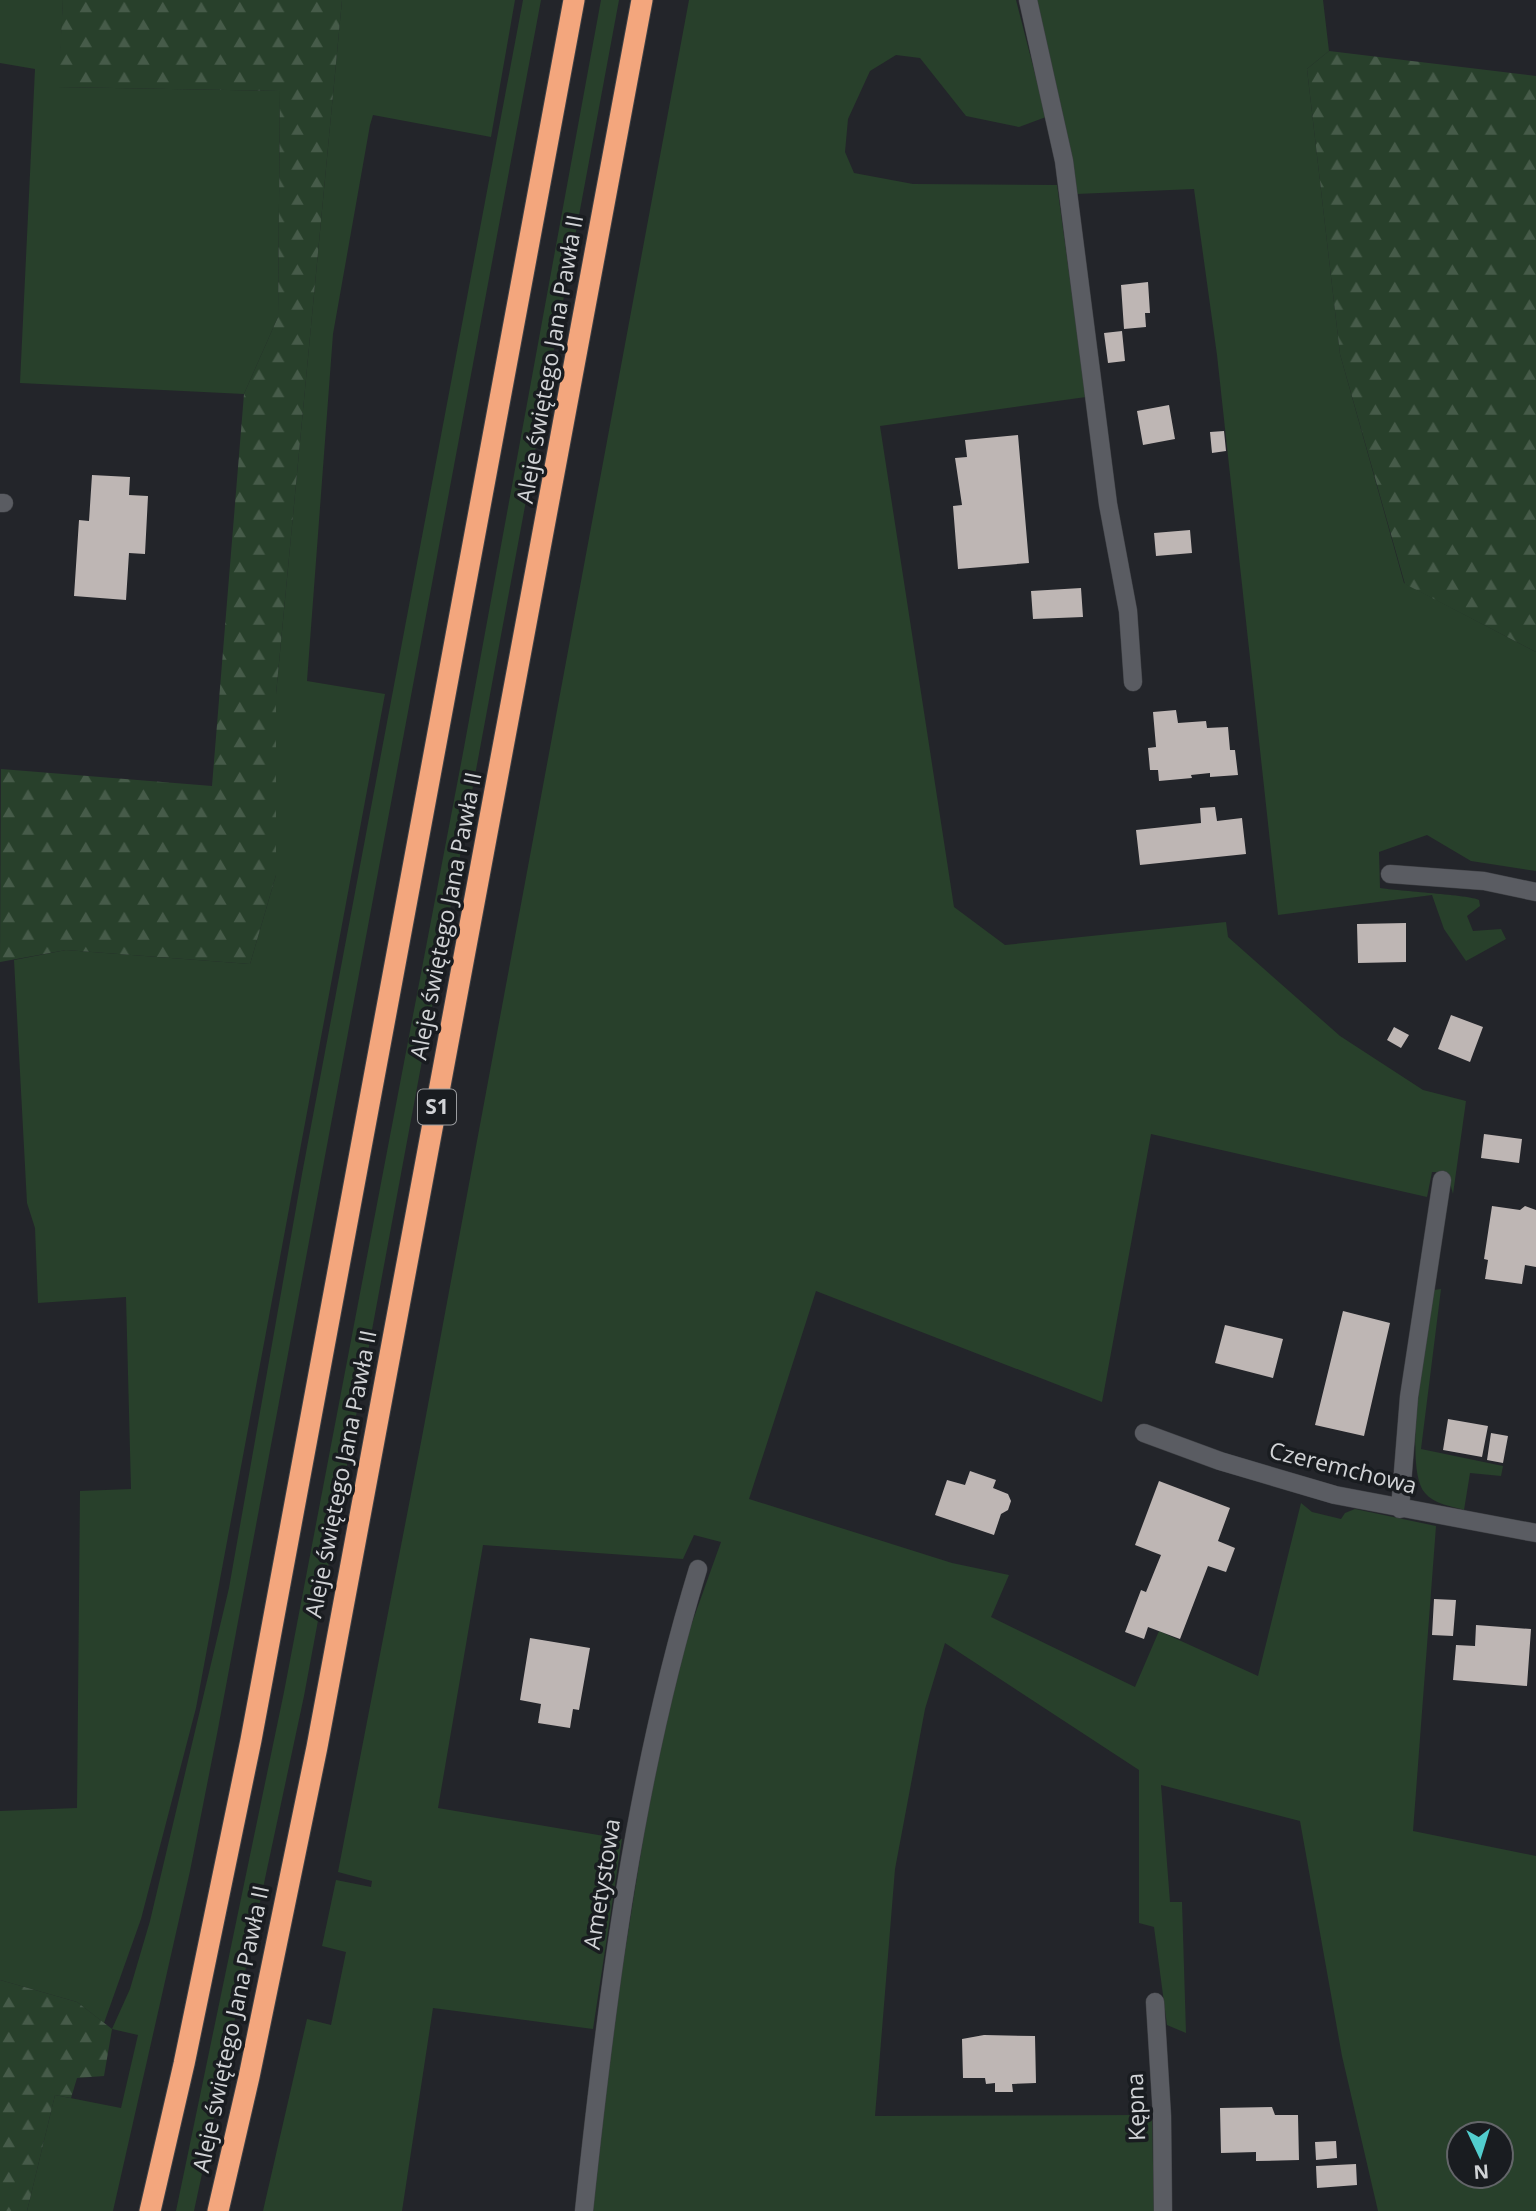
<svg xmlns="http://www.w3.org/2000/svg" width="1536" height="2211" font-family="'Open Sans',sans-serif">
<defs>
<pattern id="forest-firs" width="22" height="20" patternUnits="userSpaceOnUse" patternTransform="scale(1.75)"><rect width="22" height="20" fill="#28402b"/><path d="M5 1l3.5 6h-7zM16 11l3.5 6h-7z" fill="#465b49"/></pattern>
</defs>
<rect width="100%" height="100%" fill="#23252a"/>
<path fill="#28402b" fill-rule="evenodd" d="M0,0H63L59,87L280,91L278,317L244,394L20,383L35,69L0,63Z
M342,0H515L491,137L373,115L370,125L333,334L307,681L385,694L196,1708L141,1919L104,2023L77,2002L0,1980V1811L77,1808L80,1491L131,1489L126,1297L38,1303L35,1228L27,1203L14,960L66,950L250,964L276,875V694Z
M523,0H541L217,1734L190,1871L113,2211H27L55,2095L121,2108L138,2035L112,2029L130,1989L150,1921L229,1588L302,1174Z
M601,0H619L304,1696L194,2211H176L284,1692L463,753Z
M689,0H1016L1046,117L1019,127L966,116L920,58L896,55L870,71L848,119L845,152L854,173L913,184L1057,185L1086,397L880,426L954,907L1005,945L1226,922L1228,937L1340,1036L1423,1090L1466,1101L1453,1194L1447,1172H1432L1427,1197L1151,1134L1102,1402L816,1291L749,1499L952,1563L1009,1575L991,1617L1135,1687L1159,1631L1258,1676L1301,1503L1312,1512L1341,1519L1345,1513L1355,1509L1436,1526L1413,1831L1536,1856V2211H1378L1342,2056L1300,1821L1161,1785L1170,1902H1182L1186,2033L1167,2025L1154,1927L1139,1923V1770L945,1643L925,1709L895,1869L875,2116L1143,2115L1152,2119L1154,2211H593L612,2032L653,1778L683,1648L721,1542L694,1535L683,1559L483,1545L438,1808L622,1839L593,2029L433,2008L402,2211H263L307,2019L331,2025L346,1952L322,1946L336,1880L371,1887L372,1881L338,1872L422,1437ZM1459,2134H1501V2176H1459Z
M1037,0H1323L1329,51L1307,69L1340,354L1404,583L1536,652V871L1471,861L1427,835L1379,852L1380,888C1397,891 1471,895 1479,900L1480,906L1467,916L1473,931L1501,929L1506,939L1466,961L1444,929L1432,895L1278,915L1217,355L1194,189L1076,194Z
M1441,1289L1421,1449L1503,1466L1501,1476L1470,1473L1464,1510C1451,1506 1434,1504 1425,1493C1401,1467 1429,1328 1434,1290Z"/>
<path fill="url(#forest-firs)" d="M63,0H342L276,694V875L250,964L66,950L0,962L1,769L212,786L244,394L278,317L280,91L58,87Z
M1329,51L1536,76V652L1405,584L1340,354L1307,69Z
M0,1980L77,2002L112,2029L104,2076L77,2078L71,2098L55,2095L27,2211H0Z"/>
<path fill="#beb6b4" d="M1148,282L1150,313H1145L1146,327L1124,329L1121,285Z
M1122,331L1125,361L1108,363L1104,333Z
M1169,405L1175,439L1143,445L1137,411Z
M1224,431L1226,451L1212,453L1210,432Z
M1018,435L1029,563L958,569L953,506L962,505L955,458L967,457L965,440Z
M92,475L130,477L129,495L148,496L145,554L129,553L126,600L74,596L79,520L89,521Z
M1190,530L1192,553L1156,556L1154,533Z
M1081,588L1083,617L1033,619L1031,591Z
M1176,710L1178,723L1206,721L1207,728L1228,727L1230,750H1235L1238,775L1210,777V773L1191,775L1192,778L1159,781L1158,770H1150L1148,748L1156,747L1153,712Z
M1215,807L1217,821L1242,818L1246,854L1140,865L1136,830L1201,823L1200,808Z
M1406,923V962L1358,963L1357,924Z
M1451,1015L1483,1027L1470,1062L1438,1049Z
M1394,1027L1409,1035L1401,1048L1387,1040Z
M1484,1134L1522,1139L1519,1163L1481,1158Z
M1492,1206L1520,1210L1525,1206L1536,1210V1267L1525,1265L1522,1284L1485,1279L1488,1260L1484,1259Z
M1343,1311L1390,1323L1364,1436L1315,1425Z
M1225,1325L1283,1339L1273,1378L1215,1363Z
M1448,1419L1488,1426L1482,1457L1443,1450Z
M1491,1433L1508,1436L1503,1463L1487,1460Z
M970,1471L996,1480L993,1488L1008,1494L1011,1501L1008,1510L1001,1514L994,1535L935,1515L947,1480L965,1485Z
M1159,1481L1230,1508L1218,1541L1235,1548L1226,1572L1208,1566L1180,1639L1148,1627L1144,1639L1125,1632L1141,1590L1146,1592L1161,1555L1135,1545Z
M1434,1599L1456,1600L1453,1636L1432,1635Z
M1476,1625L1531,1629L1527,1686L1453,1680L1456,1645L1475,1646Z
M530,1638L590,1648L579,1710L573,1709L570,1728L538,1723L541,1704L520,1700Z
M984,2035L1035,2036L1036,2083L1012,2084L1013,2092H995V2083L986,2084L985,2078H963L962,2039Z
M1272,2107L1275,2115H1298L1299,2160L1256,2161V2152L1221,2153L1220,2108Z
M1336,2141L1337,2158L1316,2160L1315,2142Z
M1356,2164L1357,2185L1317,2188L1316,2166Z"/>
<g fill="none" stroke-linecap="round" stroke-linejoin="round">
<defs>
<path id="minor" d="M1028,0L1064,161L1108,504L1128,611L1133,682
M0,503H4
M1390,874L1484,881L1536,892
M1144,1433L1220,1461L1335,1495L1536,1533
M1400,1509L1409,1397L1442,1180
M1155,2002L1162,2116L1163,2211
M584,2211C607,1994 634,1778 698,1569"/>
<path id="highway" d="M150,2211L184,2064L251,1740L574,0
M218,2211L249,2077L317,1747L642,0"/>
</defs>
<use href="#minor" stroke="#3f4145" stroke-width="19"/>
<use href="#highway" stroke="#3f4145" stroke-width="23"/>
<use href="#minor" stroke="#5a5c62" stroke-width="18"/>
<use href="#highway" stroke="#f3a67d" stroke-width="21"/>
</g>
<g text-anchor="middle" stroke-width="7" stroke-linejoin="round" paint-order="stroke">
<rect fill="#191c20" stroke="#9a9c9f" stroke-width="2" x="418" y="1089.5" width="38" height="35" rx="5"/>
<g font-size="21" font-weight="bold" fill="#d1d3d6">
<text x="437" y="1114">S1</text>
</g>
<g font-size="23" fill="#d1d3d6" stroke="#191c20">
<text transform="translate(550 359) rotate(-80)" y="8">Aleje świętego Jana Pawła II</text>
<text transform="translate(446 916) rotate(-79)" y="8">Aleje świętego Jana Pawła II</text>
<text transform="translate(1343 1468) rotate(14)" y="8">Czeremchowa</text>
<text transform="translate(341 1474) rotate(-79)" y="8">Aleje świętego Jana Pawła II</text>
<text transform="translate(602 1884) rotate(-81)" y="8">Ametystowa</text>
<text transform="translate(231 2029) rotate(-78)" y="8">Aleje świętego Jana Pawła II</text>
<text transform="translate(1136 2107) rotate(-92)" y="8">Kępna</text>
</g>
</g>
<g transform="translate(1480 2155) rotate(176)"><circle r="33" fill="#191c20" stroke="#636569" stroke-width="2"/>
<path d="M0-5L12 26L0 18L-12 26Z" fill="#52cdce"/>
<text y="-10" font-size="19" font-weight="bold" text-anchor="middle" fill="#d1d3d6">N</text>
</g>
</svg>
